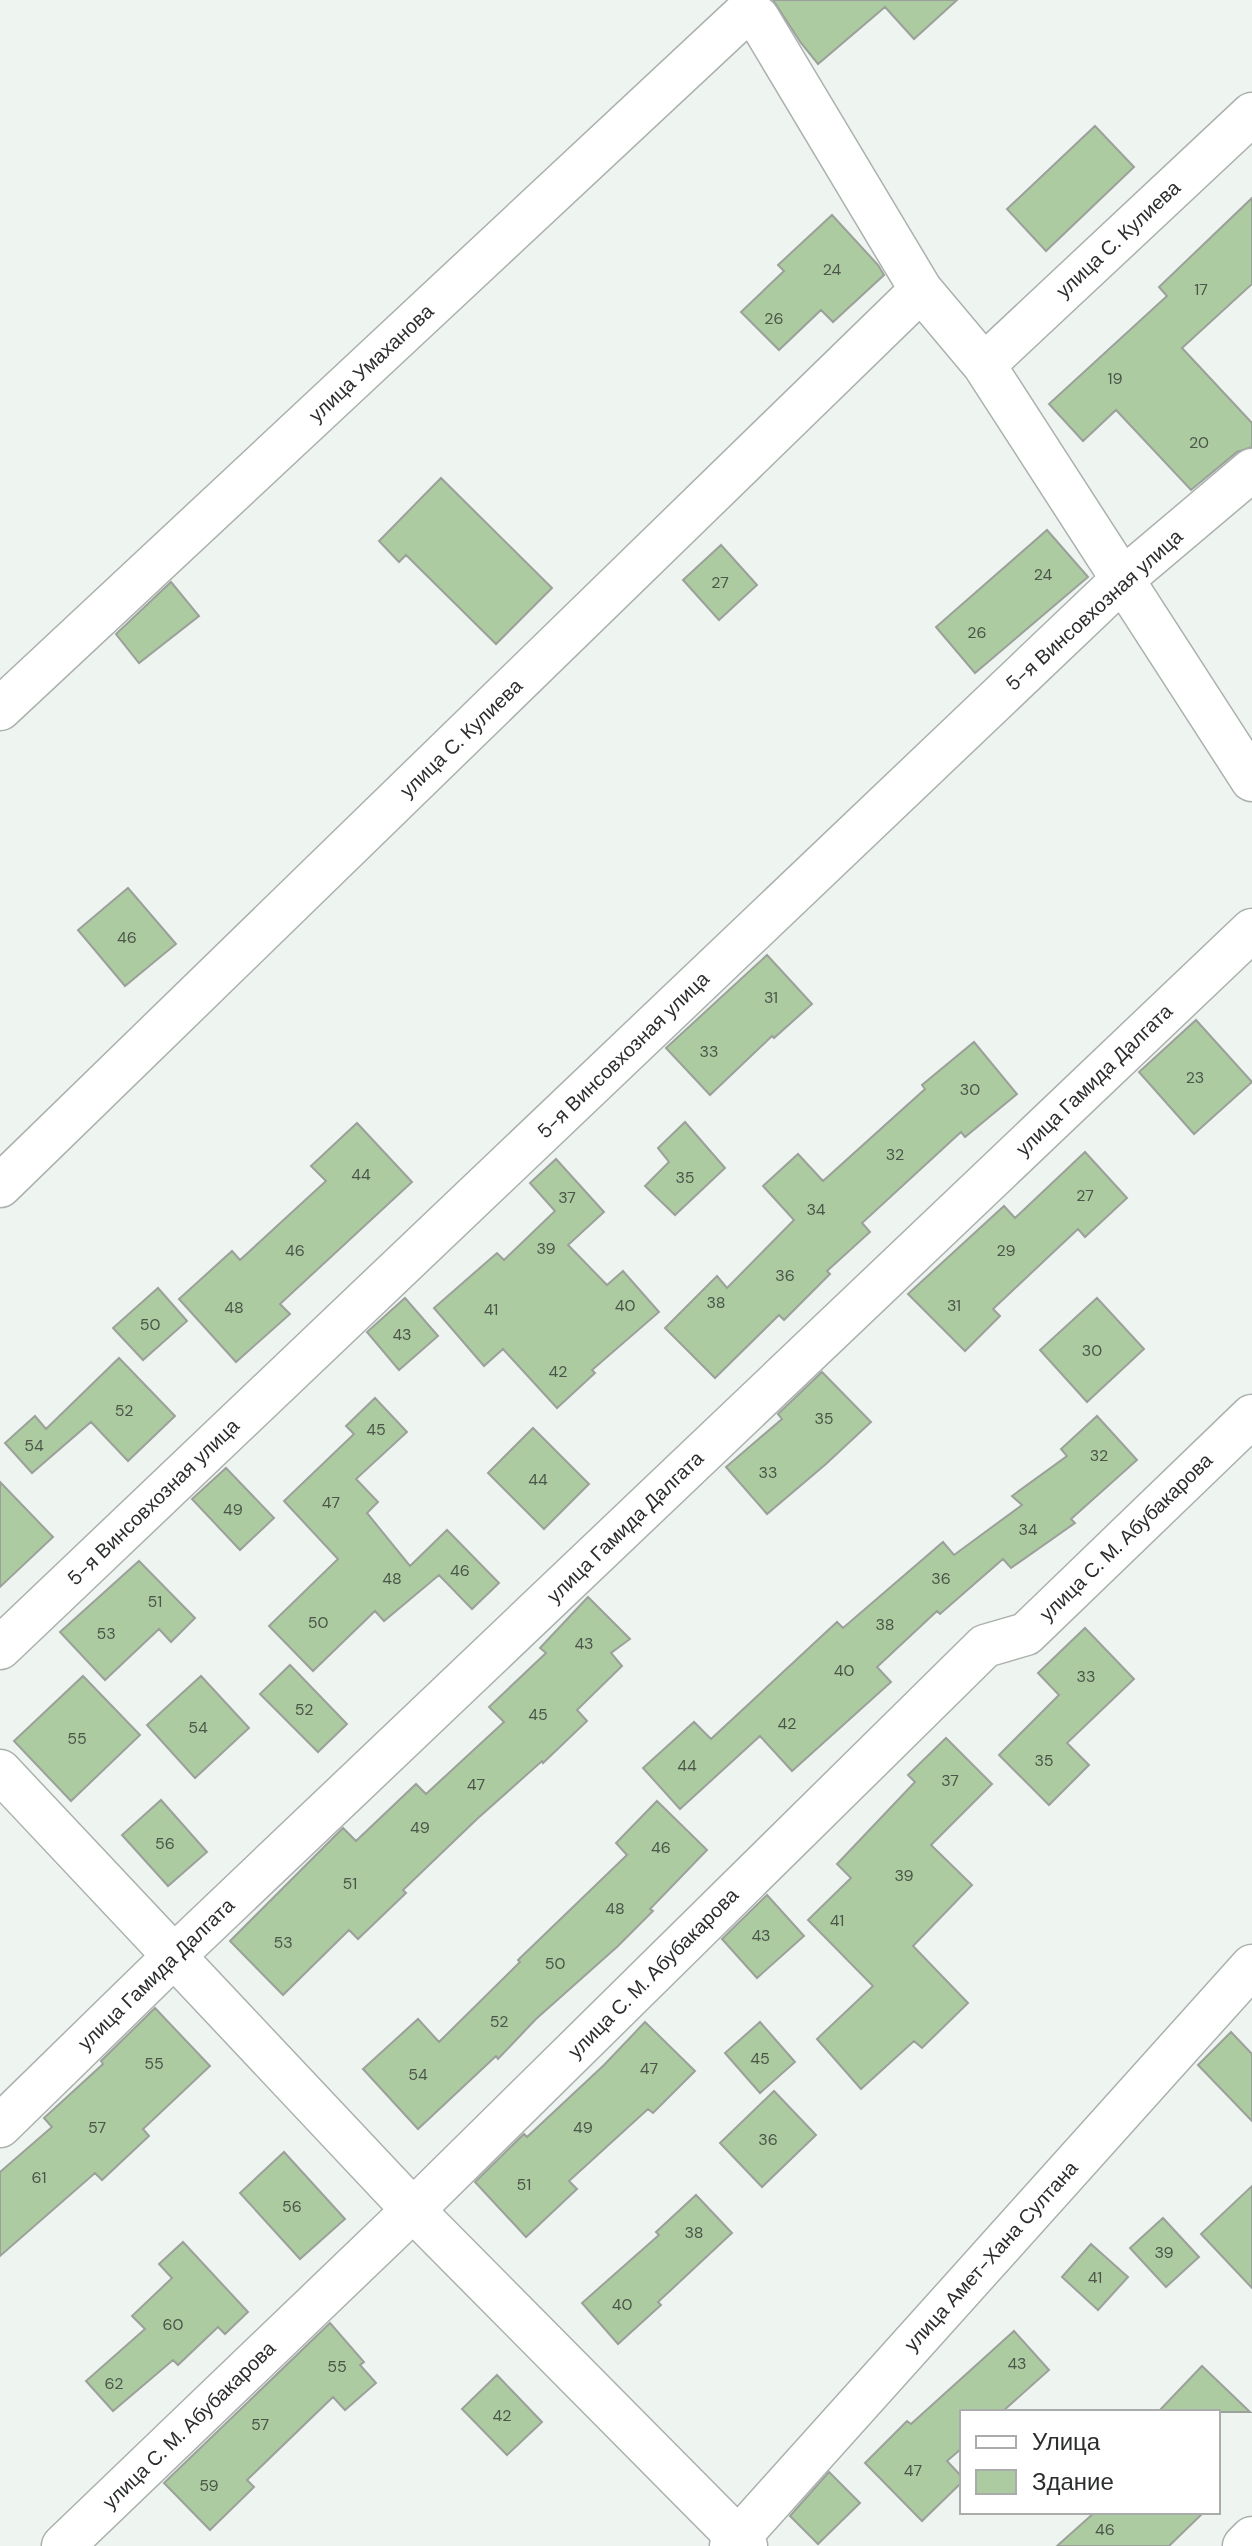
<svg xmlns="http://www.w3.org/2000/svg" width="1252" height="2546" font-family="'DM Sans',sans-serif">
<rect width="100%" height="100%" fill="#eef4f0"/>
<path fill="#accba0" stroke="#9ca09b" stroke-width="2" d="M773,0H957L914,39L885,7L818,64L801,43Z
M1095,126L1134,167L1046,251L1007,209Z
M1252,198V284L1182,348L1252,423V447L1237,452L1191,490L1116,410L1083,441L1049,404L1167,296L1159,287Z
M832,215L878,265L884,275L833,322L821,310L779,350L741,312L784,271L778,265Z
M441,478L552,588L496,644L406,555L399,562L379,541Z
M1047,530L1088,577L975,673L936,627Z
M721,545L757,585L719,620L683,580Z
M171,582L199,616L139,663L116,634Z
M128,888L176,944L125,986L78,930Z
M767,955L812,1004L774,1038L772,1036L710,1095L666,1048Z
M1196,1020L1252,1082L1194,1134L1139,1072Z
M974,1042L1017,1094L965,1137L961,1132L862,1223L870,1232L827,1271L830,1274L784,1320L779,1315L715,1378L665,1328L717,1276L727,1288L794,1220L763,1186L798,1154L823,1181L925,1089L922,1085Z
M685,1122L725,1168L675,1215L645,1186L669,1162L658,1148Z
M357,1123L412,1182L280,1304L290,1314L236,1362L179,1299L232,1251L240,1260L326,1181L311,1166Z
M1085,1152L1127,1198L1085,1237L1078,1229L993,1309L1000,1316L965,1351L908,1294L1004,1206L1015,1218Z
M556,1159L604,1212L568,1245L607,1285L623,1271L659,1312L592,1370L595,1373L557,1408L503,1349L484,1366L434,1308L497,1253L504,1260L555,1211L530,1183Z
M158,1288L187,1321L143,1360L113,1328Z
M405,1298L438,1336L399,1370L367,1332Z
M1097,1298L1144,1349L1087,1402L1040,1350Z
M119,1358L175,1416L128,1461L91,1422L32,1473L5,1443L35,1416L46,1429Z
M822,1372L871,1422L826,1464L767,1514L726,1467L782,1419L778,1414Z
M375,1398L407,1432L356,1479L378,1502L367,1513L410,1566L447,1530L499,1583L472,1609L439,1575L384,1621L375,1611L313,1671L269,1626L338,1559L284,1501L354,1434L346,1426Z
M1097,1416L1137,1460L1071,1519L1075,1523L1011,1568L1003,1559L940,1614L937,1611L877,1667L891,1682L792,1771L760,1736L680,1809L643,1768L694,1722L711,1739L837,1622L843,1628L943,1542L954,1555L1022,1505L1012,1496L1067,1456L1061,1449Z
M533,1428L589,1484L544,1529L488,1473Z
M226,1468L274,1518L240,1550L192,1499Z
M0,1482L53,1537L0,1587Z
M139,1561L195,1618L171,1642L159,1629L105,1680L60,1632Z
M588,1597L630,1639L611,1653L622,1666L577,1710L587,1721L543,1763L542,1761L477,1819L403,1890L406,1893L358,1939L349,1930L283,1995L230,1941L343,1828L356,1841L416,1784L426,1794L504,1722L489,1707L546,1653L540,1648Z
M1085,1628L1134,1679L1067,1743L1089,1765L1049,1805L999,1755L1059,1695L1038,1673Z
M290,1665L347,1724L318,1752L260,1694Z
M83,1676L140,1735L71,1801L14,1741Z
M201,1676L249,1728L195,1778L147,1725Z
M946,1738L992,1784L931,1845L972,1885L913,1946L968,2003L922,2048L914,2041L861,2089L817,2039L873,1986L808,1920L851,1878L837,1864L915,1782L908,1775Z
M161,1800L207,1852L168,1886L122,1835Z
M657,1801L707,1850L650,1909L653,1911L618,1946L536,2019L498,2059L496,2056L418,2129L363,2069L418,2019L439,2042L520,1962L518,1960L627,1855L616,1843Z
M767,1895L804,1936L757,1978L722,1939Z
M155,2008L210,2066L143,2129L149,2136L102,2180L95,2173L0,2256V2172L52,2127L44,2118L103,2064L101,2061Z
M645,2022L695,2071L653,2113L648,2109L569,2181L577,2189L526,2237L475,2182L524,2134L527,2137L604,2065Z
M760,2022L795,2062L760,2093L725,2053Z
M1231,2032L1252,2054V2121L1198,2065Z
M774,2091L816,2135L762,2187L720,2143Z
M284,2152L345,2219L300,2259L240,2193Z
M1252,2186V2288L1201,2234Z
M696,2195L732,2233L658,2302L661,2305L618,2344L582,2303L659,2235L656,2232Z
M1163,2218L1199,2257L1166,2287L1130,2248Z
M183,2242L248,2312L225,2334L218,2327L178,2365L173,2360L113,2411L86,2381L145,2329L132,2316L172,2278L159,2264Z
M1091,2244L1128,2277L1098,2310L1062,2277Z
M330,2323L364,2362L360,2365L376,2383L345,2410L333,2397L247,2480L254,2487L210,2530L164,2483Z
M1014,2331L1049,2370L1002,2412H962V2448L947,2461L962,2477V2482L922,2521L865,2463L907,2421L911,2424Z
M1202,2366L1250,2412H1158Z
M497,2375L542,2422L507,2455L462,2409Z
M829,2472L860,2503L818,2544L790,2516Z
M1095,2512H1204L1169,2546H1057Z"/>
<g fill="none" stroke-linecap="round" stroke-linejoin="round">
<defs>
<path id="minor" d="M984,365L1252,114
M0,709L741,17L758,18L921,290L984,365L1252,780
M0,1186L921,290
M0,1648L1123,579L1252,470
M0,1771L413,2210L746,2546
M0,2126L174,1956L1252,930
M63,2546L413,2210L985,1646L1026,1634L1252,1416
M731,2546L1252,1966
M1244,2546L1252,2538"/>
</defs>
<use href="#minor" stroke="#abb1ad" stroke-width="45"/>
<use href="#minor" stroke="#fff" stroke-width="42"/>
</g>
<g text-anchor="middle" stroke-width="8" stroke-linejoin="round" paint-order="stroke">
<g font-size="16" fill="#4b5549">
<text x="832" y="275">24</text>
<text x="1201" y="295">17</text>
<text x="774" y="324">26</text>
<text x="1115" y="384">19</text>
<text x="1199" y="448">20</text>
<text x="1043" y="580">24</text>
<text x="720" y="588">27</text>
<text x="977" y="638">26</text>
<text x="127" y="943">46</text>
<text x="771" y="1003">31</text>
<text x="709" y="1057">33</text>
<text x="1195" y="1083">23</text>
<text x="970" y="1095">30</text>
<text x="895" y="1160">32</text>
<text x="361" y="1180">44</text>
<text x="685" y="1183">35</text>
<text x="1085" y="1201">27</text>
<text x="567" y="1203">37</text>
<text x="816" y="1215">34</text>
<text x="546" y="1254">39</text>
<text x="295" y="1256">46</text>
<text x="1006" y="1256">29</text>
<text x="785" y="1281">36</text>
<text x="716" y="1308">38</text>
<text x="625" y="1311">40</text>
<text x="954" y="1311">31</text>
<text x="234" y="1313">48</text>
<text x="491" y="1315">41</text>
<text x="150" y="1330">50</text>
<text x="402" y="1340">43</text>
<text x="1092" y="1356">30</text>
<text x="558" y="1377">42</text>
<text x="124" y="1416">52</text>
<text x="824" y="1424">35</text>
<text x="376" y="1435">45</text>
<text x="34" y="1451">54</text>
<text x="1099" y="1461">32</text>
<text x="768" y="1478">33</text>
<text x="538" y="1485">44</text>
<text x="331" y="1508">47</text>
<text x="233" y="1515">49</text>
<text x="1028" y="1535">34</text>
<text x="460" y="1576">46</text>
<text x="392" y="1584">48</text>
<text x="941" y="1584">36</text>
<text x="155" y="1607">51</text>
<text x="318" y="1628">50</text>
<text x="885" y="1630">38</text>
<text x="106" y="1639">53</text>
<text x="584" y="1649">43</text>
<text x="844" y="1676">40</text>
<text x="1086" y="1682">33</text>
<text x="304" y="1715">52</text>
<text x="538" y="1720">45</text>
<text x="787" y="1729">42</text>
<text x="198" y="1733">54</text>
<text x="77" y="1744">55</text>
<text x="1044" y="1766">35</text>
<text x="687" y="1771">44</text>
<text x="950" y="1786">37</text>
<text x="476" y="1790">47</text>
<text x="420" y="1833">49</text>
<text x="165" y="1849">56</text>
<text x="661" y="1853">46</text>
<text x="904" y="1881">39</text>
<text x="350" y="1889">51</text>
<text x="615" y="1914">48</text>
<text x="837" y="1926">41</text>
<text x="761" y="1941">43</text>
<text x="283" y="1948">53</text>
<text x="555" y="1969">50</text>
<text x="499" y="2027">52</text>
<text x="760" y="2064">45</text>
<text x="154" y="2069">55</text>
<text x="649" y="2074">47</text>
<text x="418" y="2080">54</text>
<text x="97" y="2133">57</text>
<text x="583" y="2133">49</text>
<text x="768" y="2145">36</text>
<text x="39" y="2183">61</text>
<text x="524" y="2190">51</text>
<text x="292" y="2212">56</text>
<text x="694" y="2238">38</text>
<text x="1164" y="2258">39</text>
<text x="1095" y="2283">41</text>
<text x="622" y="2310">40</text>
<text x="173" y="2330">60</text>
<text x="1017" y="2369">43</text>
<text x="337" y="2372">55</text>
<text x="114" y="2389">62</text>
<text x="502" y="2421">42</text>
<text x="260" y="2430">57</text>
<text x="913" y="2476">47</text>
<text x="209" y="2491">59</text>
<text x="1105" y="2535">46</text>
</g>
<g font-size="20" fill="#2b2e2c" stroke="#fff">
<text transform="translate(1118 239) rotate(-43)" y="7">улица С. Кулиева</text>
<text transform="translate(371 363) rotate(-43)" y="7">улица Умаханова</text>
<text transform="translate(1094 610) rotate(-42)" y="7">5-я Винсовхозная улица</text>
<text transform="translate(461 738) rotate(-44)" y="7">улица С. Кулиева</text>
<text transform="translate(623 1055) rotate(-44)" y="7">5-я Винсовхозная улица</text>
<text transform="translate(1094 1080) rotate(-44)" y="7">улица Гамида Далгата</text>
<text transform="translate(153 1502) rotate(-44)" y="7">5-я Винсовхозная улица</text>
<text transform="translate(625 1527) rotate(-44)" y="7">улица Гамида Далгата</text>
<text transform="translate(1126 1537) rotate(-44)" y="7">улица С. М. Абубакарова</text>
<text transform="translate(653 1973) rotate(-45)" y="7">улица С. М. Абубакарова</text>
<text transform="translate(156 1974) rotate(-44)" y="7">улица Гамида Далгата</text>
<text transform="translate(991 2256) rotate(-48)" y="7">улица Амет-Хана Султана</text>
<text transform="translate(189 2425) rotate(-44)" y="7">улица С. М. Абубакарова</text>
</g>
</g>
<rect x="960" y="2410" width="260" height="104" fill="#ffffff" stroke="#aaabab" stroke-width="2"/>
<rect x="976" y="2436" width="40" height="12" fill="#ffffff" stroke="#aaabab" stroke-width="2"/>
<text x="1032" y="2450" font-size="24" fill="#2b2e2c">Улица</text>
<rect x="976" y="2470" width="40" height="24" fill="#accba0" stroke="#aaabab" stroke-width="2"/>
<text x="1032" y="2490" font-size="24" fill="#2b2e2c">Здание</text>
</svg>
